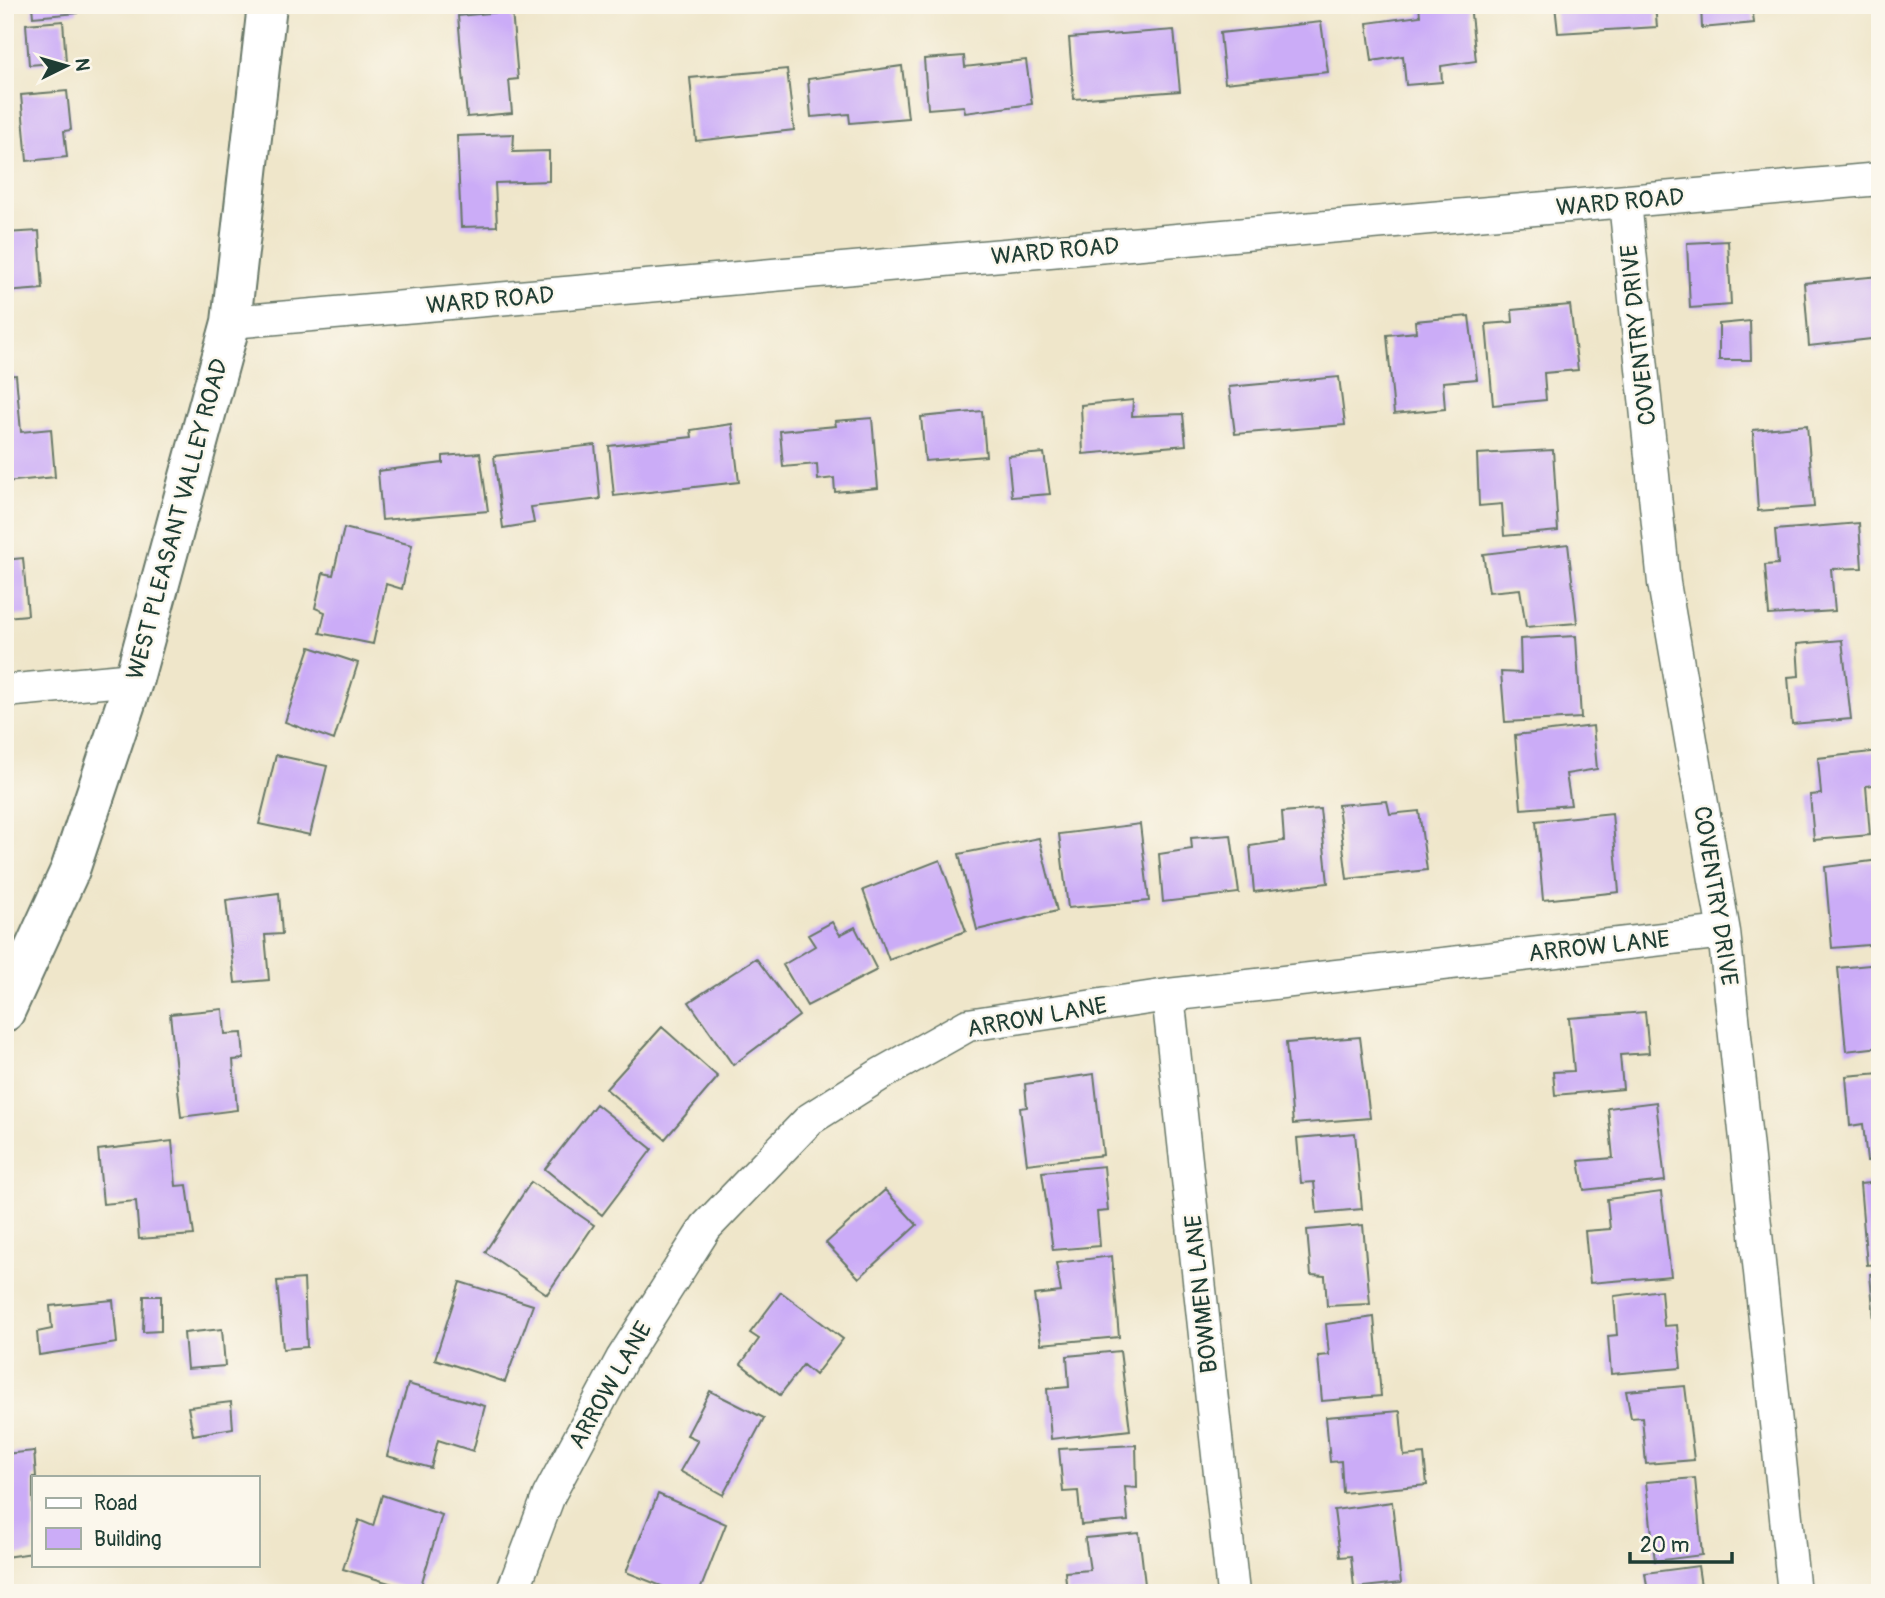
<svg xmlns="http://www.w3.org/2000/svg" width="1885" height="1598" font-family="Pangolin,sans-serif">
<rect width="100%" height="100%" fill="#fbf7ec"/>
<filter id="ink" filterUnits="userSpaceOnUse"><feTurbulence type="fractalNoise" baseFrequency=".0143" numOctaves="2"/><feDisplacementMap in="SourceGraphic" scale="14" xChannelSelector="R" yChannelSelector="G"/><feConvolveMatrix kernelMatrix="1 2 1 2 8 2 1 2 1" color-interpolation-filters="sRGB"/></filter>
<filter id="wash" filterUnits="userSpaceOnUse"><feTurbulence type="fractalNoise" baseFrequency=".00686" numOctaves="4" result="noise"/><feDisplacementMap in="SourceGraphic" scale="28" xChannelSelector="R" yChannelSelector="G"/><feGaussianBlur stdDeviation="1.57" result="paint"/><feColorMatrix in="noise" values="0 0 0 0 0 0 0 0 0 0 0 0 0 0 0 0 0 1.4 0 .05"/><feComposite in="paint" operator="in"/></filter>
<g filter="url(#wash)">
<rect width="100%" height="100%" fill="#efe6ca"/>
<g id="blocks">
<path fill="#cbacf7" d="M32,5H76L77,13L33,17Z
M1419,5H1470L1476,61L1441,66L1442,82L1406,85L1403,56L1372,61L1367,23L1420,16Z
M1555,5H1655L1657,27L1558,33Z
M1701,5H1752L1754,23L1702,28Z
M512,11L518,79L509,80L512,113L467,117L458,16Z
M63,21L66,62L29,65L26,24Z
M1321,22L1328,72L1225,83L1220,33Z
M1174,30L1180,91L1074,99L1069,38Z
M964,56L965,67L1026,60L1032,104L965,113L964,106L928,109L924,59Z
M902,66L908,118L850,123L849,114L811,117L808,79Z
M787,69L794,130L696,141L690,78Z
M67,91L71,130L64,131L67,157L27,161L21,95Z
M514,134L513,152L549,151V181L495,183L497,226L461,227L457,136Z
M39,231L43,289L5,292V233Z
M1728,241L1731,305L1690,308L1687,243Z
M1880,276V338L1809,346L1804,283Z
M1570,305L1578,370L1544,373L1546,400L1493,405L1486,324L1513,322L1512,310Z
M1469,316L1477,379L1443,382L1445,409L1394,414L1387,335L1416,332L1415,321Z
M1750,321L1751,360H1719V324Z
M16,375L21,432L51,429L55,477L5,482V376Z
M1339,377L1345,425L1235,434L1229,387Z
M1133,400L1132,416L1183,414L1186,445L1083,454L1081,405Z
M982,411L986,456L925,461L921,417Z
M872,418L878,488L835,492L834,478L818,480L817,464L783,467L780,431L836,426L835,421Z
M732,424L739,482L614,496L609,446L692,437L691,430Z
M1807,425L1814,507L1758,511L1753,430Z
M595,445L600,499L531,507L534,523L503,528L494,456Z
M1553,450L1558,531L1504,536L1502,504L1479,506L1477,454Z
M480,453L488,511L382,520L378,471L443,463V456Z
M1044,453L1050,494L1012,497L1008,456Z
M1859,523L1862,568L1831,569L1835,611L1769,615L1765,565L1778,564L1775,530Z
M344,528L412,545L402,589L386,584L373,644L320,633L325,612L315,608L323,573L333,575Z
M1568,544L1577,623L1526,627L1520,589L1489,592L1483,554Z
M23,558L28,615L5,617V560Z
M1576,636L1581,718L1505,722L1501,672L1521,673L1520,639Z
M1842,640L1851,719L1792,724L1788,677L1799,676L1797,644Z
M310,647L358,663L334,740L285,722Z
M1593,726L1597,769L1566,774L1571,805L1521,809L1515,735Z
M1880,751V784L1866,786L1870,835L1814,840L1810,795L1821,794L1818,758Z
M276,755L327,766L310,835L259,824Z
M1387,801L1390,814L1419,811L1427,870L1347,879L1338,805Z
M1320,809L1328,883L1254,892L1250,846L1284,841L1282,812Z
M1612,813L1619,892L1543,900L1536,821Z
M1140,824L1149,901L1068,908L1059,834Z
M1231,835L1239,893L1163,902L1159,854L1192,849L1191,838Z
M1039,838L1057,911L977,930L959,854Z
M940,860L966,931L889,960L863,890Z
M1880,860V944L1832,948L1825,867Z
M279,893L282,934L265,935L269,980L235,983L226,900Z
M832,922L840,935L855,927L877,970L807,1006L783,965L815,946L808,935Z
M756,958L799,1016L733,1065L689,1002Z
M1880,964V1047L1846,1051L1838,968Z
M223,1009L225,1034L242,1033L244,1059L233,1060L237,1110L181,1117L170,1014Z
M1645,1012L1649,1053L1620,1055L1623,1089L1555,1095L1553,1072L1574,1071L1569,1018Z
M662,1027L718,1077L665,1139L606,1089Z
M1360,1037L1370,1118L1293,1124L1286,1043Z
M1880,1073V1159L1867,1161L1863,1124L1850,1126L1846,1076Z
M1094,1074L1103,1155L1027,1164L1020,1108L1027,1107L1025,1084Z
M1656,1102L1665,1181L1584,1190L1579,1161L1613,1158L1608,1108Z
M596,1104L652,1149L602,1215L545,1169Z
M1355,1133L1362,1209L1317,1213L1314,1182L1301,1183L1297,1138Z
M172,1141L176,1186L187,1185L194,1235L139,1239L136,1201L103,1204L98,1150Z
M1104,1166L1108,1211L1097,1212L1100,1246L1053,1250L1042,1172Z
M531,1182L594,1225L547,1294L485,1252Z
M1880,1182V1264L1867,1265L1860,1184Z
M885,1190L917,1225L859,1278L826,1243Z
M1661,1192L1671,1276L1590,1283L1585,1231L1610,1229L1607,1199Z
M1363,1225L1370,1304L1327,1306L1325,1276L1311,1275L1307,1230Z
M1112,1256L1119,1337L1041,1344L1034,1295L1061,1292L1056,1263Z
M1880,1273V1355H1877L1870,1274Z
M304,1279L307,1347L283,1349L277,1281Z
M460,1282L533,1305L505,1382L435,1359Z
M1661,1290L1664,1326L1677,1325L1681,1368L1611,1374L1608,1336L1617,1335L1614,1296Z
M781,1292L843,1339L815,1375L803,1365L780,1395L741,1364L759,1339L750,1333Z
M144,1296H161V1331L143,1332Z
M113,1300L117,1343L39,1355L37,1332L52,1329L50,1306Z
M1374,1317L1381,1396L1322,1401L1318,1356L1329,1355L1326,1324Z
M222,1329L225,1366L187,1369L184,1333Z
M1120,1351L1130,1430L1051,1439L1047,1389L1069,1387L1067,1356Z
M1874,1369H1880V1418H1878Z
M408,1384L485,1406L473,1451L438,1440L431,1468L387,1456Z
M1685,1386L1694,1460L1646,1464L1642,1417L1631,1418L1626,1391Z
M710,1391L764,1418L723,1495L680,1471L698,1440L687,1435Z
M231,1402L233,1428L193,1435L188,1407Z
M1400,1411L1404,1456L1424,1454L1427,1485L1343,1493L1341,1461L1330,1462L1326,1417Z
M1136,1445L1137,1488L1125,1487L1128,1521L1081,1525L1078,1491L1063,1492L1059,1449Z
M34,1451L36,1477H33V1553L5,1557V1454Z
M1695,1478L1702,1555L1655,1561L1646,1482Z
M658,1494L726,1524L699,1593H679L626,1572Z
M382,1495L442,1515L419,1592L343,1569L359,1520L373,1526Z
M1392,1502L1401,1583L1354,1588L1351,1556L1340,1557L1334,1510Z
M1139,1533L1146,1593H1067L1065,1572L1090,1570L1085,1538Z
M1698,1566L1702,1593H1648L1645,1573Z"/>
</g>
</g>
<g filter="url(#ink)">
<use href="#blocks" fill-opacity="0" stroke="#687868" stroke-width="2"/>
<g fill="none" stroke-linecap="round" stroke-linejoin="round">
<defs>
<path id="minor" d="M1625,202L1664,583L1724,932L1794,1593
M231,322L1880,179
M5,691L134,679
M1168,995L1233,1593
M512,1593L549,1495L622,1359L706,1227L810,1119L881,1074L968,1025L1168,995L1724,932"/>
<path id="secondary" d="M5,1012L70,870L134,679L231,322L267,5"/>
</defs>
<use href="#minor" stroke="#687868" stroke-width="35"/>
<use href="#secondary" stroke="#687868" stroke-width="42"/>
<use href="#minor" stroke="#fff" stroke-width="32"/>
<use href="#secondary" stroke="#fff" stroke-width="38"/>
</g>
</g>
<g text-anchor="middle" stroke-width="5" stroke-linejoin="round" paint-order="stroke">
<g font-size="24" fill="#1f3d34" stroke="#fbf7ec">
<text transform="translate(1620 202) rotate(-5)" y="8">WARD ROAD</text>
<text transform="translate(1055 251) rotate(-5)" y="8">WARD ROAD</text>
<text transform="translate(490 300) rotate(-5)" y="8">WARD ROAD</text>
<text transform="translate(1638 335) rotate(-96)" y="8">COVENTRY DRIVE</text>
<text transform="translate(177 519) rotate(-75)" y="8">WEST PLEASANT VALLEY ROAD</text>
<text transform="translate(1716 896) rotate(81)" y="8">COVENTRY DRIVE</text>
<text transform="translate(1599 946) rotate(-6)" y="8">ARROW LANE</text>
<text transform="translate(1037 1017) rotate(-10)" y="8">ARROW LANE</text>
<text transform="translate(1201 1294) rotate(-96)" y="8">BOWMEN LANE</text>
<text transform="translate(610 1385) rotate(-60)" y="8">ARROW LANE</text>
</g>
</g>
<rect width="1885" height="1598" fill="none" stroke="#fbf7ec" stroke-width="28"/>
<rect x="32" y="1476" width="228" height="91" fill="#fbf7ec" stroke="#a3ada2" stroke-width="2"/>
<rect x="46" y="1498" width="35" height="10" fill="#ffffff" stroke="#a3ada2" stroke-width="2"/>
<text x="94" y="1510" font-size="21" fill="#1f3d34">Road</text>
<rect x="46" y="1528" width="35" height="21" fill="#cbacf7" stroke="#a3ada2" stroke-width="2"/>
<text x="94" y="1546" font-size="21" fill="#1f3d34">Building</text>
<g transform="translate(66 66) rotate(85)" stroke="#fbf7ec" stroke-width="5" paint-order="stroke">
<path d="M0-5L12 26L0 18L-12 26Z" fill="#1f3d34"/>
<text y="-10" font-size="19" font-weight="bold" text-anchor="middle" fill="#1f3d34">N</text>
</g>
<path d="M1630 1552v10h102v-10" fill="none" stroke="#1f3d34" stroke-width="3.5"/>
<text x="1640" y="1552" font-size="21" fill="#1f3d34" stroke="#fbf7ec" stroke-width="5" paint-order="stroke">20 m</text>
</svg>
